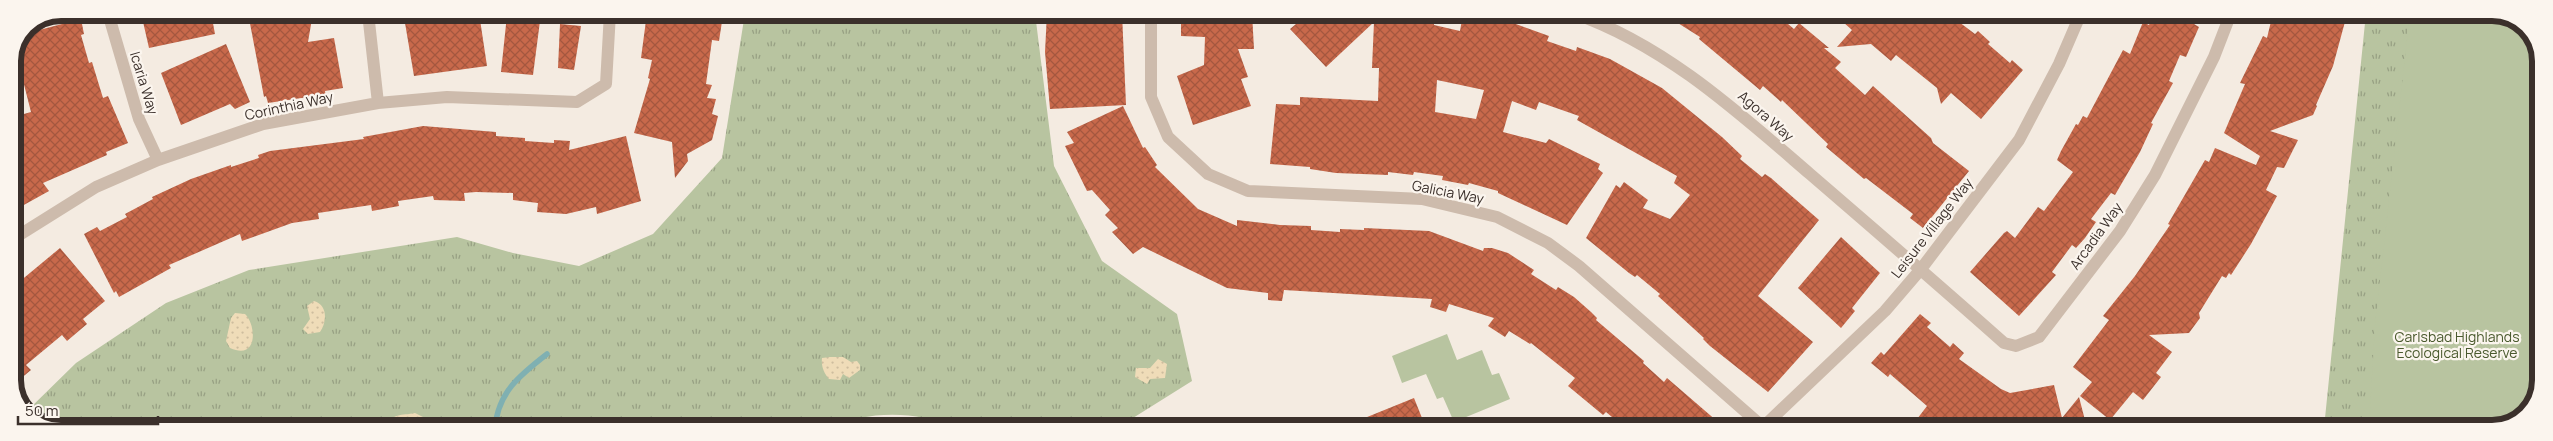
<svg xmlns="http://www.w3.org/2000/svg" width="2553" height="441" font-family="Manrope,sans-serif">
<defs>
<pattern id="grass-tufts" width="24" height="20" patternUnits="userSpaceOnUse" patternTransform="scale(1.25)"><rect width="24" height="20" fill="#b8c4a0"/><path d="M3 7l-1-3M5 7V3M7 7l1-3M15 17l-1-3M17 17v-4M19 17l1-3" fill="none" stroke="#97a083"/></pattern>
<pattern id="sand-dots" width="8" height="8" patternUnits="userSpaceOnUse" patternTransform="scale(1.25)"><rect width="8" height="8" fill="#efdcb8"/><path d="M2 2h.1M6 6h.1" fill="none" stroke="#cebd9e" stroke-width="1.8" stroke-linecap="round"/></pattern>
<pattern id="building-cross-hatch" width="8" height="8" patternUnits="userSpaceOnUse" patternTransform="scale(1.25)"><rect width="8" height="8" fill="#c8694b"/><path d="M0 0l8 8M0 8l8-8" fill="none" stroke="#a4573f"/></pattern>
</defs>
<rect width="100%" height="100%" fill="#f4ebe1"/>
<path fill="url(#grass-tufts)" d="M745,13H1035L1054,166L1102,261L1177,314L1192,381L1117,428H950C921,410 862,411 832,428H54L27,414L26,412L76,363L166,303L249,270L457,237L513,253L579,266L653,234L722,158Z
M2366,13H2499L2526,27L2540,55V387L2524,417L2492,428H2324Z"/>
<path fill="url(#sand-dots)" d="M314,301C328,305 327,322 320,332L308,334L303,329L310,319L307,306Z
M235,313L245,314C256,324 259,361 230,348L226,341L231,318Z
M830,357H843L851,362L857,361L860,365V370L849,378L843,374L840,380L829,379C824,373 821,367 822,358Z
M1158,359L1167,364L1165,378L1150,379L1147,384L1135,377L1136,368H1150Z
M415,413L423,417L421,428H387C391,412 402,416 415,413Z"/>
<path fill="#b8c4a0" d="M2410,13H2499L2526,27L2540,55V387L2524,417L2492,428H2369L2375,325Z
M1447,334L1457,360L1482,350L1492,375L1499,373L1510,399L1454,422L1443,397L1437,399L1426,374L1402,383L1392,356Z"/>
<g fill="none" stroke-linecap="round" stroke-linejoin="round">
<path stroke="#7fb0b2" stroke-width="5.5" d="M495,428C498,392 520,375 547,354"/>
</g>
<path fill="url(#building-cross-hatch)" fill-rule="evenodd" d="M141,13H211L215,34L149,48Z
M248,13H313L308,42L334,38L343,88L325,91L326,98L309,101L308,97L268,103L266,96L264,97Z
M456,13H479L487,66L414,76L405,23L457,15Z
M647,13H703L723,15L719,41L712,40L706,84L712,85L707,98L716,99L712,114L718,116L712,140L687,154L688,161L675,178L672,142L634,133L650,79L648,78L652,60L641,58Z
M1047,13H1122L1126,105L1050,109L1045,52Z
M1181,13H1252L1254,49H1238L1248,77L1241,79L1251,106L1193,125L1177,76L1204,65L1205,37L1181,36Z
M1285,13H1366L1374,22V20L1434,22V25L1460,31L1463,14L1505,23V20L1549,36L1547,41L1576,51L1577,47L1610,59L1662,88L1722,137L1742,156L1740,159L1762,177L1765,174L1771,178L1819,220L1758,296L1813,342L1768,392L1710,346L1703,339L1704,338L1658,296L1660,294L1637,275L1635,277L1629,273L1586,238L1616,185L1620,188L1624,182L1648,200L1643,208L1670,219L1690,195L1674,183L1677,176L1577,120L1579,116L1539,102L1536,110L1512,101L1503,132L1546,143L1549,139L1600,164L1598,169L1603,173L1567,225L1498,193V191L1469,183L1468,185L1442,180L1443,176L1414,172L1413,175L1388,172V175L1336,173L1310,169V167L1270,164L1276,104L1300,105V97L1378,101L1379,68H1372L1374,22L1326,67L1290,29L1296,24ZM1437,80L1484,90L1476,119L1435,112Z
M1662,13H1775L1794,29L1799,23L1829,48H1824L1841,62L1835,68L1865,95L1873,86L1931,138L1933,143L1969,171L1923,228L1910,218L1913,214L1866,178L1864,179L1826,147L1828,144L1782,100L1781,102L1763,86L1760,90L1699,39L1700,37Z
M1833,13H1947L1975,34L1978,31L1990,42L1988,44L2010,63L2012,60L2023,70L1981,119L1951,93L1941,104L1937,88L1896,55L1891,61L1871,44L1837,47L1852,30Z
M2154,13H2199L2194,24L2199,27L2186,57L2180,55L2169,81L2173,83L2151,123L2153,124L2140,152L2115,195L2111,193L2091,219L2096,222L2085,238L2076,248L2072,245L2052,272L2056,275L2019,316L1970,272L2004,233L2007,231L2015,238L2038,207L2044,211L2073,172L2057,160L2061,151L2076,124L2078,125L2083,116L2087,118L2123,50L2130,54L2143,22L2149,25Z
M2273,13H2341L2340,17L2346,18L2333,66L2316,105L2317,106L2313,115L2270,131L2298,140L2284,168L2277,167L2266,190L2277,196L2251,244L2231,275L2229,273L2226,278L2222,276L2199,313L2200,318L2189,333L2149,335L2172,352L2156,373L2161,377L2143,400L2133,392L2110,420L2080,396L2092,382L2073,367L2109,320L2103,316L2135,276L2170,225L2168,224L2205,160L2209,162L2215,148L2256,165L2260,156L2224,133L2245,84L2240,83L2263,36L2267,38Z
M507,15L540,21L533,75L501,72Z
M81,19L84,34L81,35L89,63L92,62L103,98L108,96L128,143L106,152L107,155L43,183L49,191L13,211V117L31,112L16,53L24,34Z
M560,24L581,26L574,70L558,68Z
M226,44L250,102L235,109L230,104L181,125L161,73Z
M1123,106L1143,148L1145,147L1157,165L1155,167L1198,209L1237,226V220L1280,225L1311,226V230L1340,232V229L1364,230V228L1429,231L1483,251L1484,248H1492L1508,253L1534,270L1531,274L1556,290L1558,287L1574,297L1591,312L1597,318L1596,320L1644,361L1643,363L1664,382L1667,378L1725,428H1625L1606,412L1603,415L1568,386L1575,378L1531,343L1530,344L1509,331L1505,337L1488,326L1494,318L1449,304L1446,312L1430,307L1432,299L1284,290L1282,301L1268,300V293L1227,288L1143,247L1133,254L1112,232L1118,228L1105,215L1110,210L1092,190L1087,191L1065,146L1074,143L1067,132Z
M423,126L496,132V136L525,138V141L554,143V140L570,141L569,150L626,136L641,201L597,214L596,207L566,214L537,212L538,203L513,200V193L476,192L464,193L465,201L434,200L433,196L398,201L399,206L372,211L371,205L318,213L319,219L292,223L242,241L240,234L169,265L171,268L119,297L116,291L114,293L84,234L97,227L100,231L127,217L125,214L153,199L152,197L191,179L231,165V167L259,158L258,155L270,151L364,139L363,137Z
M1841,237L1880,273L1852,308L1855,311L1841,328L1798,288Z
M60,248L105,301L83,319L87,324L67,341L62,335L26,365L31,370L13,385V287Z
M1920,314L1931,323L1927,327L1950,347L1953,343L1964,353L1959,359L2001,389L2010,393L2054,385L2062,418L2079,397L2087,428H1922L1914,423L1927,406L1890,374L1888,377L1871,363L1881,352L1884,355Z
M1414,398L1426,428H1340Z"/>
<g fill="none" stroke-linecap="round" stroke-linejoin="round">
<path stroke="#cdbbac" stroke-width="12" d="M108,13L139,119L158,160
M368,13L378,103
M1151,13V97L1168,137L1208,174L1248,191L1422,199L1497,217L1548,243L1579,266L1763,427
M1573,13C1665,45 1738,112 1810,174C1875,230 1940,286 2004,343L2016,346L2039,337L2120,231L2155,175L2214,57L2231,13
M13,239L96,187L158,160L263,124L378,103L447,97L577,102L606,84L610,13
M1762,428L1885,311L1921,269L2019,140L2059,64L2081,13"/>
</g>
<g text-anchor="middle" stroke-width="4.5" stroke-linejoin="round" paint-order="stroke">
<g font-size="14" fill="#3b302b" stroke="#fbf5ee">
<text transform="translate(144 83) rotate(73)" y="5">Icaria Way</text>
<text transform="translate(289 106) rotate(-12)" y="5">Corinthia Way</text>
<text transform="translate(1766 116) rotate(41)" y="5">Agora Way</text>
<text transform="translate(1448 192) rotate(11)" y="5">Galicia Way</text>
<text transform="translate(1932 228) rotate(-52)" y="5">Leisure Village Way</text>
<text transform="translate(2096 236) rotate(-54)" y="5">Arcadia Way</text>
</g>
<g font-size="14" fill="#4a5a2e" stroke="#fbf5ee">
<text x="2457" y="342">Carlsbad Highlands<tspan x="2457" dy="16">Ecological Reserve</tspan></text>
</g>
</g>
<path d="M0 0H2553V441H0ZM61 21H2492A40 40 0 0 1 2532 61V380A40 40 0 0 1 2492 420H61A40 40 0 0 1 21 380V61A40 40 0 0 1 61 21Z" fill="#fbf5ee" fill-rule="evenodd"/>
<path fill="none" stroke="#3b302b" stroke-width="6" d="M61 21H2492A40 40 0 0 1 2532 61V380A40 40 0 0 1 2492 420H61A40 40 0 0 1 21 380V61A40 40 0 0 1 61 21Z"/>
<path d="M18 416v8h140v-8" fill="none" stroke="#3b302b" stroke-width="2.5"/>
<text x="25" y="416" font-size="15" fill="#3b302b" stroke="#fbf5ee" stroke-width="4" paint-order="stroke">50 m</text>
</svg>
